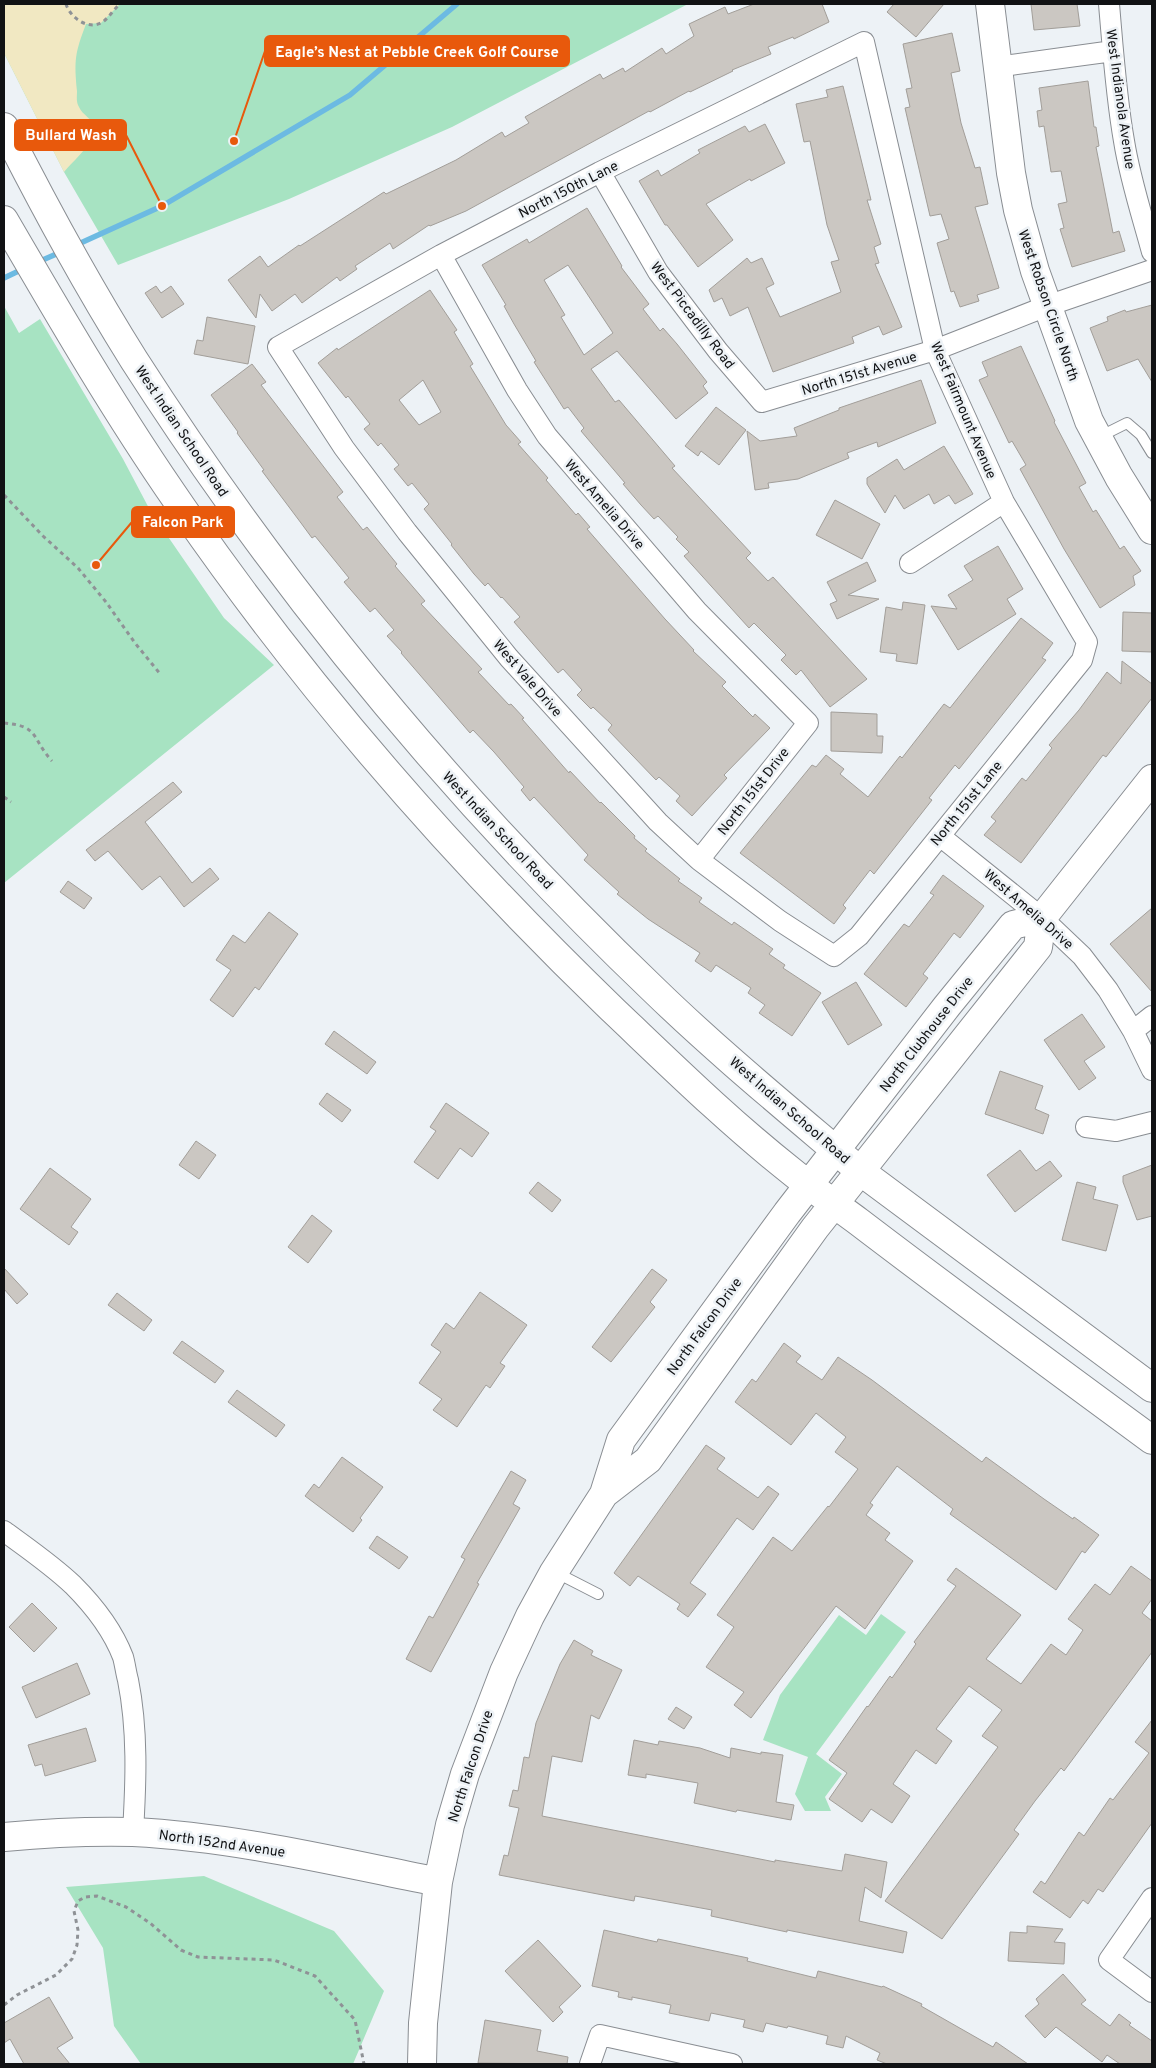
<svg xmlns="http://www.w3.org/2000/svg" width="1156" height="2068" font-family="Overpass,sans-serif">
<rect width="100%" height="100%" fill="#edf2f6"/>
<path fill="#a7e3c2" d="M4,4H688L452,127L289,199L118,265L64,172L4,53Z
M4,306L19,333L40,319L123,459L151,512L224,618L274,665L4,883Z
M881,1614L906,1632L816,1754L842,1774L825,1797L831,1811H805L795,1794L808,1757L763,1740L780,1695L839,1615L866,1635Z
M204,1876L334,1931L384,1991L353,2064H141L114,2026L103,1948L66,1887Z"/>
<path fill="#f1e8c2" d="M4,4H120L101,23L86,24C75,53 74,60 77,91C77,97 76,102 79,107C82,115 94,119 94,128C94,144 74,160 64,172L4,53Z"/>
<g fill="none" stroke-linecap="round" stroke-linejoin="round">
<path stroke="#6cbae2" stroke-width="5.5" d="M74,246L162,206L350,95L457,4
M38,262L61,252
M4,278L25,268"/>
</g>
<path fill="#cbc7c2" stroke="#a29e99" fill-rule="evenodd" d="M754,4H822L829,22L794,39L793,37L768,47L771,54L732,70L733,71L690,92L689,91L650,112L649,111L466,211L430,226L429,225L393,249L390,243L355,266L357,269L340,281L337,277L302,303L295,294L272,311L260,294L256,318L228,280L260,256L268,267L299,245L300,246L384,192L386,194L456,160L502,132L505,137L529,123L525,117L600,74L603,79L623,68L625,72L662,48L666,54L694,36L689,24L725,7L728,14Z
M894,4H944L916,37L887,12Z
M1031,4H1077L1080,26L1034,30Z
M952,33L960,71L951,73L961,123L975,168L980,167L988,204L975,207L999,288L977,295L979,301L960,307L954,291L951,292L937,243L949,239L941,214L930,216L913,143L905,108L910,107L906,89L912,88L903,44Z
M1088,81L1094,127H1096L1099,146L1096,147L1113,233L1119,231L1125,251L1072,267L1060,229L1064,228L1058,204L1067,202L1061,171L1051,172L1044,126L1039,127L1037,111L1042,110L1039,88Z
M843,86L871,200H867L881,244L874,247L879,263L875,264L902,327L883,335L879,326L852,337L854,343L773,372L748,307L730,316L722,298L714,302L709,290L747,258L751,263L762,258L774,284L766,288L780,317L841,292L831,262L839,260L827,225L810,141L804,142L796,104L828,97L826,90Z
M765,124L785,163L751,181L750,179L706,204L733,240L698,267L667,225H665L639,181L658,170L661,176L700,153L698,150L745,126L749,132Z
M587,208L622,266L621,267L649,304L643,309L660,331L663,328L677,344L707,382L703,386L708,393L676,419L617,351L591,369L615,402L619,400L675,466L672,468L751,553L746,558L768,581L773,577L867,679L830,707L801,670L796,675L781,660L786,655L754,623L749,628L684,556L689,552L676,539L678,537L658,516L654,519L641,505L623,484L625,483L581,431L584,428L568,407L564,409L534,362L536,361L514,324L504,306L506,305L482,265L527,239L529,243ZM568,265L613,333L584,355L561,317L565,315L544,280Z
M156,286L161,293L171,286L184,304L162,318L145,293Z
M430,290L457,330L454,332L473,364L470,366L506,425L521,442L518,444L548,478L546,480L576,515L578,513L590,527L587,529L665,619L694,650L693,651L726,682L722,686L753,717L755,714L770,728L724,775L727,778L692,816L676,801L680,796L659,777L656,780L608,730L612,725L593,707L591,709L577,695L582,690L563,669L558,673L514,622L520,617L502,597L501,598L488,583L485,586L474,574L451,545L452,544L424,509L429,504L412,483L408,486L394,469L399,465L381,443L378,446L364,429L370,424L348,396L346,398L318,363L337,348L338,350ZM423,380L441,412L419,425L399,400Z
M1152,305V382L1138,359L1107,371L1090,328L1108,321L1107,317L1125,310L1126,312Z
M207,317L255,326L248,364L194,354L197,340L203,341Z
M1021,346L1055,421L1054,422L1086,483L1079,487L1093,512L1096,510L1120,549L1124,546L1141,571L1133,576L1135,585L1100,608L1064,549L1020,469L1026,465L1012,441L1009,443L979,380L988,376L982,362Z
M252,364L266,382L261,385L343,492L337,497L363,530L367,527L397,564L395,566L425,601L421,604L482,669L478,672L509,705L511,704L524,718L522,719L569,773L570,771L600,803L601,802L635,836L634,838L647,849L645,851L680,879L678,881L702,898L699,902L732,925L734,922L773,949L769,954L785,965L783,968L821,993L792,1036L759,1013L765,1005L748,993L751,988L716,965L711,972L695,961L700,953L648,919L617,894L619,892L584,860L588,855L534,797L530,801L521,790L524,787L494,752L473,730L470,733L401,653L402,652L387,636L394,630L375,608L370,612L344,582L349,578L315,536L312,538L301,523L262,471L264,470L237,433L238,432L211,395Z
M921,380L936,423L878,447L877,442L847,453L849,458L798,479L768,483L769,488L755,490L747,431L760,441L797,436L794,428L839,410V408Z
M716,407L746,430L719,465L701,451L698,456L685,446Z
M944,446L973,494L955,504L949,495L934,504L929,494L904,509L895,495L885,513L867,484V478L897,459L904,470Z
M835,500L880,524L862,559L816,535Z
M998,546L1023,589L1007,599L1016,614L958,650L931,606L957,609L948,595L973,580L964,566Z
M867,562L876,581L848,595L879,599L837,619L830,604L837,601L827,582Z
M903,602L925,605L917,664L896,661L897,654L880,652L886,607L902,610Z
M1123,612L1152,613V652L1122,651Z
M1021,618L1053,643L1042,658L1046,660L959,769L955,765L929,798L932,800L874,874L870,870L843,905L846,908L834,924L740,853L812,765L816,767L826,755L844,769L840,774L868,797L900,756L902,758L944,704L950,708Z
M1122,661L1152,684V698L1106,757L1103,755L1021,863L984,835L996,821L991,817L1022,778L1026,781L1052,748L1049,745L1079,710L1107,672L1121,684Z
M831,712L877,714V736H883L882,753L831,751Z
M173,782L182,792L145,822L192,883L210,868L219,879L184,907L160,876L142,890L108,851L95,861L86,850Z
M943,875L984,906L960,938L954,933L923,974L928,978L906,1007L864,974L904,924L909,927L934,895L930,893Z
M68,881L92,898L84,909L60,892Z
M1152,908V992L1110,944Z
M269,912L298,934L259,990L255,987L233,1017L210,1000L231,970L216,960L233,935L245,943Z
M856,982L882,1025L848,1045L822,1002Z
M1082,1014L1105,1047L1084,1061L1096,1078L1079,1090L1044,1040Z
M334,1031L376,1062L367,1074L325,1044Z
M1000,1071L1043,1086L1035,1109L1049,1115L1043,1134L985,1114Z
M327,1093L351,1110L342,1122L319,1104Z
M446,1103L489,1133L472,1157L460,1148L438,1179L414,1162L436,1131L430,1127Z
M196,1141L216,1155L199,1179L179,1165Z
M1020,1150L1036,1171L1050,1161L1062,1176L1015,1212L987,1175Z
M1152,1165V1216L1137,1220L1123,1182V1176Z
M50,1168L91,1199L71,1227L78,1232L69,1245L20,1209Z
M538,1182L561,1200L552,1212L529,1193Z
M1077,1182L1096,1187L1093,1199L1118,1205L1106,1251L1062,1240Z
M312,1215L332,1231L308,1263L288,1247Z
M4,1268L28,1294L17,1304L4,1289Z
M652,1269L667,1280L650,1302L655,1307L611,1362L592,1347Z
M480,1292L527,1325L500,1363L505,1366L490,1388L486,1385L457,1427L433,1410L442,1399L419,1383L441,1352L431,1345L446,1323L454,1329Z
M117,1293L152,1320L144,1331L108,1305Z
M182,1341L224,1371L215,1383L173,1353Z
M784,1343L801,1356L796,1362L822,1380L838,1357L872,1380L982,1462L986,1457L1044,1499L1073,1519L1074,1517L1099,1535L1085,1553L1082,1551L1056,1590L950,1514L953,1509L897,1466L870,1503L873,1505L866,1515L890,1533L885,1540L913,1561L865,1629L836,1606L751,1718L734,1705L744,1692L706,1667L734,1627L717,1615L773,1537L792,1551L828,1506L829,1507L858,1469L835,1452L846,1437L816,1413L791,1445L735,1402L752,1379L756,1382Z
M237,1390L285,1425L276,1437L228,1402Z
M706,1445L725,1458L717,1469L758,1498L768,1486L779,1494L753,1530L737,1518L719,1543L690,1583L706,1594L688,1617L677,1609L680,1604L638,1576L630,1586L614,1573Z
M342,1457L383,1487L360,1518L362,1520L353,1532L305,1496L314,1484L319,1488Z
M511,1471L526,1480L513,1504L520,1508L477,1583L479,1584L431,1672L406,1659L429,1616L433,1618L465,1559L461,1557Z
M377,1536L408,1557L399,1569L369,1548Z
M1131,1566L1152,1581V1599L1142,1613L1152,1621V1652L1064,1771L1061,1768L1035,1801L1014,1830L1019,1834L942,1939L885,1901L998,1747L982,1736L1002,1710L969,1686L936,1729L952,1741L936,1764L916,1750L893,1784L910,1796L892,1823L871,1809L862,1822L829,1799L847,1773L829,1760L867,1706L868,1707L890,1676L892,1678L916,1644L914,1642L956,1586L947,1580L956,1568L1021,1615L986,1659L1021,1684L1051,1644L1066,1655L1083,1630L1068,1619L1095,1584L1110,1595Z
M32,1603L57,1628L34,1652L9,1627Z
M574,1640L593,1651L591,1655L622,1670L599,1719L591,1715L582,1762L552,1756L542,1816L775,1862V1860L842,1871L845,1854L887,1862L881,1898L865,1887L859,1921L907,1932L903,1953L787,1930V1932L711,1916L712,1910L635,1896L634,1901L499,1875L504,1855L508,1856L519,1808L509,1806L513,1790L518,1791L524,1757L529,1758L536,1723L560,1664Z
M77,1663L90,1694L36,1718L22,1687Z
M676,1707L692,1717L684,1729L668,1719Z
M1152,1720V1823L1103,1892L1098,1889L1088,1904L1083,1900L1070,1918L1033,1892L1041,1881L1045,1884L1079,1832L1084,1836L1110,1798L1113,1800L1149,1753L1135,1742Z
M86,1728L96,1761L45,1776L42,1764L35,1766L28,1745Z
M634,1740L658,1745L659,1741L700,1748L730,1758L731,1748L761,1754V1752L783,1755L776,1802L794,1805L791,1820L737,1810L736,1812L694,1803L698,1783L646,1774V1778L628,1775Z
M1027,1926L1063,1929L1054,1942L1065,1943L1064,1964L1008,1961L1010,1932L1027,1933Z
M604,1930L657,1942L658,1939L748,1958L747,1961L816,1978L818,1971L882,1987L883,1986L922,2004L921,2006L993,2047L996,2042L1028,2064H887L877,2060L880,2053L846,2036L843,2048L826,2044L828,2036L788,2026L787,2028L766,2023L763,2032L743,2027L745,2020L711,2013L709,2021L669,2013L671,2005L632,1997V2000L618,1997L619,1992L592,1986Z
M538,1940L581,1986L559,2007L563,2012L553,2022L505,1971Z
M1063,1974L1086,2000L1081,2004L1110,2026L1119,2014L1131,2023L1129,2025L1152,2041V2064H1120L1107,2055L1102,2062L1056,2027L1045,2038L1025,2016L1039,2004L1036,1999Z
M49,1997L73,2038L57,2048L70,2064H24L10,2039L4,2043V2023Z
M485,2020L541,2030L537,2051L568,2057L567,2064L478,2063Z"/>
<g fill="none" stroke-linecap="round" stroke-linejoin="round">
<defs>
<path id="lane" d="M1099,437L1127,423L1141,435L1152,453
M555,1572L598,1594"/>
<path id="street" d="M1109,4C1113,50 1116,96 1124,141C1130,179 1142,215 1152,252
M864,42L935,350L1004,502L1087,642L1082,660L859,936L834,956L780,921L699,860L658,822L509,658L407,532L344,448L278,347L441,255L600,172Z
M996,67L1113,51
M600,172L658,272L718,351L762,402L935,350L1047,306L1152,270
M441,255L517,390L547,436L697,611L808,723L699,860
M910,563L1004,502
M940,836L1042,918L1082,956L1108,990L1133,1031L1152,1070
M1133,1031L1152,1016
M1086,1127L1116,1131L1152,1122
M4,1531C27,1548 52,1565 73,1585C93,1605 113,1631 123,1657C125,1664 126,1673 128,1680C138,1730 136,1782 133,1832
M1152,1898L1109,1960L1152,1992
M590,2064L600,2035L732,2064"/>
<path id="secondary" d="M990,4L1011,173L1018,210L1035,271L1089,421L1119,477L1152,530
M4,127C44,206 87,285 134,360C282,591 457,802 655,991C720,1054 791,1112 860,1171L1152,1388
M4,220C61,318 118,416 183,509C309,691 455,858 614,1011C672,1066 729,1122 791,1171C813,1189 836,1205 859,1222C956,1296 1054,1368 1152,1440
M604,1494L648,1460L815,1228L1038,947L1042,918L1152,779
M4,1837C47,1833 90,1831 133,1832C236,1837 338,1862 438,1882
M422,2064L423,2023L438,1882L450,1825L465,1774L504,1672L530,1616L554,1572L604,1494L621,1440L787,1213L947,1006L1013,925L1042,918"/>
</defs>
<use href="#lane" stroke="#898d92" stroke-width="12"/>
<use href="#street" stroke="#898d92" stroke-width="22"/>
<use href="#secondary" stroke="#898d92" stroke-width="30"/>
<path stroke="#8f9296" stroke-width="3" stroke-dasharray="4 4" stroke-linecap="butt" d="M66,4C70,18 90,32 104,21C110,16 114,9 120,4
M4,495L43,536L78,568L106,602L135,643L161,675
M4,723C40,726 31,738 52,761
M4,797L11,802
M4,2005L17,1995L56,1975L72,1959L77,1945L78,1930L74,1911L78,1901L85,1897L97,1896L126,1907L150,1923L181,1950L198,1957L274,1960L315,1976L355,2020L364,2064"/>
<use href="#lane" stroke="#fff" stroke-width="10"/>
<use href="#street" stroke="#fff" stroke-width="20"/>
<use href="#secondary" stroke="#fff" stroke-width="28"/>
</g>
<g text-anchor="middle" stroke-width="5" stroke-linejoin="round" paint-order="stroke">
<g font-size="14" fill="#111214" stroke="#edf2f6">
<text transform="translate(1121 99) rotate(82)" y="5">West Indianola Avenue</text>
<text transform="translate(568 189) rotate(-27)" y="5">North 150th Lane</text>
<text transform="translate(1049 305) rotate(71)" y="5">West Robson Circle North</text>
<text transform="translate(693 315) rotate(53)" y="5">West Piccadilly Road</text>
<text transform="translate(859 373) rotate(-17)" y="5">North 151st Avenue</text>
<text transform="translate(964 410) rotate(67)" y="5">West Fairmount Avenue</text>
<text transform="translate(182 431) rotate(56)" y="5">West Indian School Road</text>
<text transform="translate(605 504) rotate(49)" y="5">West Amelia Drive</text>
<text transform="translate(528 678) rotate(49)" y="5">West Vale Drive</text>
<text transform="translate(753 791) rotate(-52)" y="5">North 151st Drive</text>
<text transform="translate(966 803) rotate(-51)" y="5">North 151st Lane</text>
<text transform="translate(498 830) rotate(47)" y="5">West Indian School Road</text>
<text transform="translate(1029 909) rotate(41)" y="5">West Amelia Drive</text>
<text transform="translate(926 1034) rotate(-52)" y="5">North Clubhouse Drive</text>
<text transform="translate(790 1110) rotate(41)" y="5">West Indian School Road</text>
<text transform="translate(704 1326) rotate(-54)" y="5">North Falcon Drive</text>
<text transform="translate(470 1766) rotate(-72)" y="5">North Falcon Drive</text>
<text transform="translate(222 1843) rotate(8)" y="5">North 152nd Avenue</text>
</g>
</g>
<path fill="none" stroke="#e8590c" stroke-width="2" d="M234 141L265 51M162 206L126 135M96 565L132 522"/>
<g fill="#e8590c" stroke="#edf2f6" stroke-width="2">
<circle cx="234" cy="141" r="5"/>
<circle cx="162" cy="206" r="5"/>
<circle cx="96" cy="565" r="5"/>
</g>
<g fill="#e8590c" stroke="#e8590c" stroke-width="2">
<rect x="265" y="36" width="304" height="30" rx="5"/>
<rect x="15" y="120" width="111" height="30" rx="5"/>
<rect x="132" y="507" width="102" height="30" rx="5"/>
</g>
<g font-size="15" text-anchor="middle" font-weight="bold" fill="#fff">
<text x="417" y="57">Eagle’s Nest at Pebble Creek Golf Course</text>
<text x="71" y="140">Bullard Wash</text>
<text x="183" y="527">Falcon Park</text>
</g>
<rect width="1156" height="2068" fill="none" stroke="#111214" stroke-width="10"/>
</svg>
